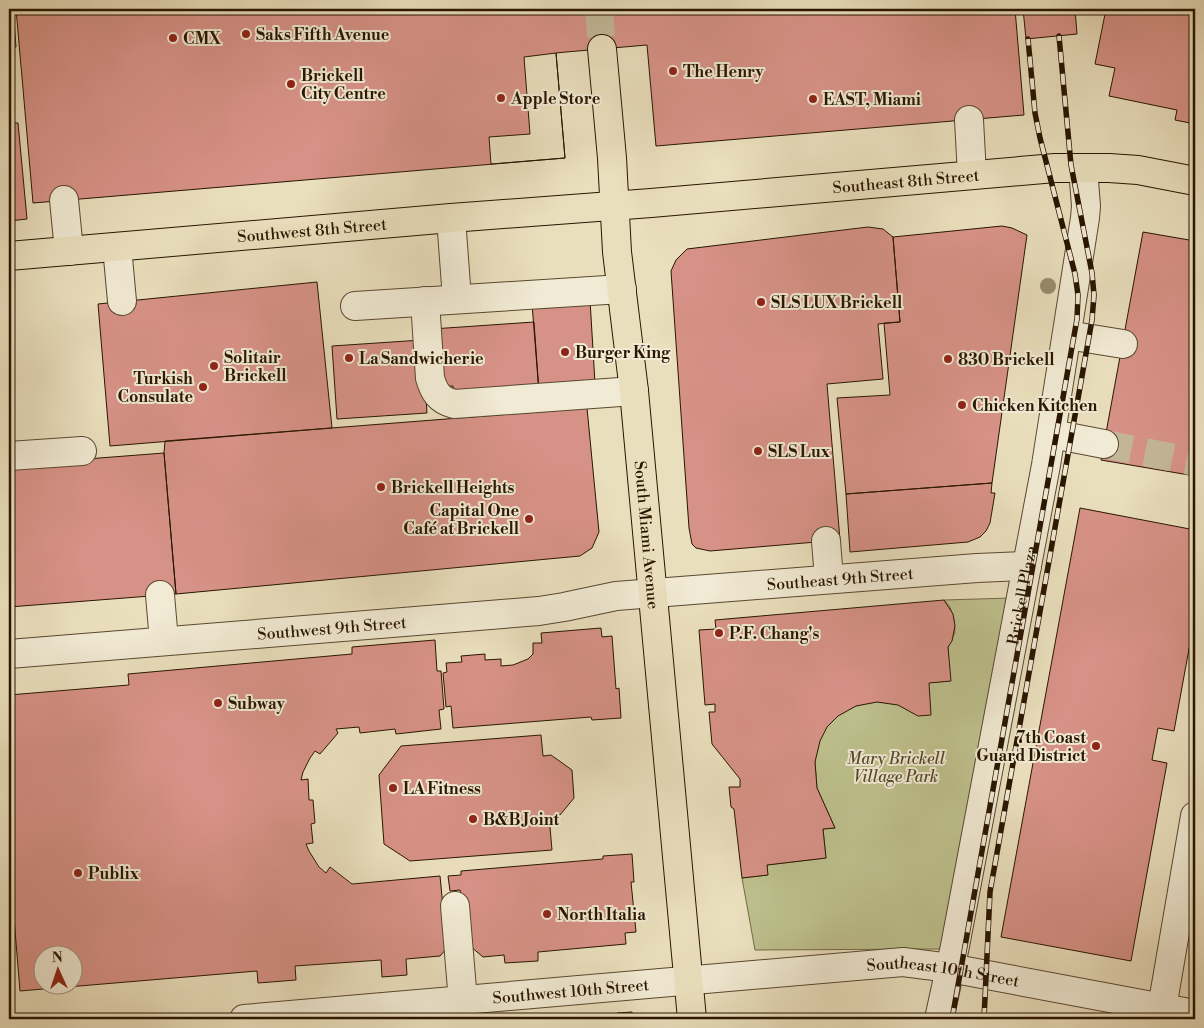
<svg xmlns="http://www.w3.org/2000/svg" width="1204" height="1028" font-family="'Libre Bodoni',serif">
<rect width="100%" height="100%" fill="#eadfbd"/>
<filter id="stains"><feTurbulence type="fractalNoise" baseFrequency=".004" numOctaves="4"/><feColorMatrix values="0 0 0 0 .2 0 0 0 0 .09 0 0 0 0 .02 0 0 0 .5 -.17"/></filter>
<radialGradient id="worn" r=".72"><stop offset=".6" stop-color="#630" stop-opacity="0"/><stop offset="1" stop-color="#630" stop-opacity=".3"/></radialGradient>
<path fill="#bdc08d" stroke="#736a46" d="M1011,598L942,949L755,950L742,878L767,875V865L826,858L823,829L835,828L817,788L815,762L740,768L734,697L950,681L948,647L955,633L954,619L950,607L944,600Z"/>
<path fill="#d79287" stroke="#291500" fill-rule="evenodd" d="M9,9H13L16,47H9Z
M16,9H1015L1024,115L656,146L647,45L566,52L556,53L565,158L33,203Z
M1023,9H1075L1077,34L1026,39Z
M1106,9H1195V124L1175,120L1177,110L1109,96L1115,68L1095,64Z
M556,53L565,158L491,164L489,137L530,134L524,57Z
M9,123H18L27,219L9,221Z
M1002,226L1012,228L1027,235L992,483L846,494L837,398L890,395L884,323L900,322L893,237Z
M868,227L883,229L893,237L900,322L878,324L883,379L827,384L840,540L710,551L696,548L692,544L689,528L671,271L676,260L687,249Z
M1143,232L1195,241V476L1101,460Z
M317,282L332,428L110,446L98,304Z
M590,300L595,383L539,392L532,304Z
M534,322L539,392L453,399V386L436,387L432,329Z
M422,340L427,413L337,419L332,346Z
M587,408L599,532L592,548L580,556L176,594L164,453L165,441Z
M164,453L176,594L9,607V465Z
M992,483L991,493H995L990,523L986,531L980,537L968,542L850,552L846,494Z
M1080,508L1195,530V616L1174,731L1158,728L1152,760L1167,763L1131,961L1001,937Z
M944,600L953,614L955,626L952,641L948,647L951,681L929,683L931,715L918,716L898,705L877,702L856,706L838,716L827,727L820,741L815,762L817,788L835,828L823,829L826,858L767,865L768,875L742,878L734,809L731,807L729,787H740V779L712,744L709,712H715V704L705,705L699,630L716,629L715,620Z
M601,628L602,637L612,636L616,689L619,688L621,718L592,720L591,717L453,728L451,706L446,707L443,673L447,672L446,663L462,662L461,656L485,654V660L501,659V666L513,665L528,659L533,654V643H542L541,633Z
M435,640L437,671H441L444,709L439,710L441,729L396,734L395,729L360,733L359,727L336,729L338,733L320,754L315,751L310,758L303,772L301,780L308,779L309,800H313L315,823L311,824L313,843L306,844L309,851L319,867L326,873L330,867L352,884L440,876L447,948L440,956L406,959L407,975L382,977L381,960L295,966L296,980L258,983L257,971L20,991L9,857V695L129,685L128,674L352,654V647ZM42,956H72V986H42Z
M541,735L543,756L551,755L572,770L574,798L560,815L549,816L552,850L410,861L384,844L379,775L401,746Z
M632,854L634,882H631L636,932L625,933L626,944L538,952V961L505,963L504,955L483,957L470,946L460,890L450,891L448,876L461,875V871L603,859V856Z
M632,1012L633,1019H617V1013Z"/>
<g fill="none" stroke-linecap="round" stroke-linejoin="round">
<path stroke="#c3b797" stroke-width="28" stroke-dasharray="28 14" stroke-linecap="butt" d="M1104,444L1195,462"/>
<path stroke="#c3b797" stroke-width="28" stroke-dasharray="28 14" stroke-linecap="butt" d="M599,9L602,49"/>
<defs>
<g id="minor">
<path d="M969,120L972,175"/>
<path d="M64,200L69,251"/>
<path d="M451,218L457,299"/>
<path d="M117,247L122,301"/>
<path d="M425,301L430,378C434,392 439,400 454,404L634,391"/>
<path d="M355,306L622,289"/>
<path d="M1067,335L1123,344"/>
<path d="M1052,434L1104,444"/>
<path d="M9,456L82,451"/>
<path d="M826,541L829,579"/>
<path d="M160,595L164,641"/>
<path id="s1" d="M9,654L539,611L564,607L616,596L977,568L1027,566"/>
<path d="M455,906L463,1001"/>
<path d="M1162,1008L1195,816"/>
<path id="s2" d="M244,1019L903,962L950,968L1195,1014"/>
<path id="s3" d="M939,1019L955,946L1046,465L1085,218L1086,206L1083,168"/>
</g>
<g id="major">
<path id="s4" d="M602,49L612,158L617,252L634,391L692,1019"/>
<path id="s5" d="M9,256L451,218L651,203L1055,168H1109L1138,170L1195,181"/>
</g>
</defs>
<use href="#minor" stroke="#59482f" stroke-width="30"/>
<use href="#major" stroke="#291500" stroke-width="30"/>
<use href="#minor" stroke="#f1ead4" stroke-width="28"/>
<use href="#major" stroke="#eadfbd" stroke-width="28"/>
<defs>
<path id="rail" d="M952,1019L1077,319L1078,295L1075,274L1040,138L1035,113L1028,39
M984,1019L990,892L1092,320L1094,295L1092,273L1071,165L1059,36"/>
</defs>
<use href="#rail" stroke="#291500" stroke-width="5.5"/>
<use href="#rail" stroke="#f1ead4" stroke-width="4" stroke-dasharray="11" stroke-linecap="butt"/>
</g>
<circle fill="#988c6c" cx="1048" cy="286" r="8"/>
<g fill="#8f2418" stroke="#f1ead4" stroke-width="2">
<circle cx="246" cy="34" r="5"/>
<circle cx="173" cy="38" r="5"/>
<circle cx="673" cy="71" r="5"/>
<circle cx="291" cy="84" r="5"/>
<circle cx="501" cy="98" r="5"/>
<circle cx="813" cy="99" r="5"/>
<circle cx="761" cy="302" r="5"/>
<circle cx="565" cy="352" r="5"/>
<circle cx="349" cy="358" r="5"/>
<circle cx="948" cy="359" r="5"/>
<circle cx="214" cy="366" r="5"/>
<circle cx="203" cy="387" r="5"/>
<circle cx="962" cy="405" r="5"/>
<circle cx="758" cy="451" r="5"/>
<circle cx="381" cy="487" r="5"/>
<circle cx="529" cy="519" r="5"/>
<circle cx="719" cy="633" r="5"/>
<circle cx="218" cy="703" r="5"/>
<circle cx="1096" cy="746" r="5"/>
<circle cx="393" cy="788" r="5"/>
<circle cx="473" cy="819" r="5"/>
<circle cx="78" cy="873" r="5"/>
<circle cx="547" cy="914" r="5"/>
</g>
<g text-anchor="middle" stroke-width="4" stroke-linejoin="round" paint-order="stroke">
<g font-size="16" font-weight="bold" fill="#291500" stroke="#f1ead4" text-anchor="start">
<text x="256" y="40">Saks Fifth Avenue</text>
<text x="183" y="44">CMX</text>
<text x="683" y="77">The Henry</text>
<text x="301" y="81">Brickell<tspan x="301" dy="18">City Centre</tspan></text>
<text x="511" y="104">Apple Store</text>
<text x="823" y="105">EAST, Miami</text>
<text x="771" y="308">SLS LUX Brickell</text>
<text x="575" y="358">Burger King</text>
<text x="224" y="363">Solitair<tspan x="224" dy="18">Brickell</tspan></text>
<text x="359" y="364">La Sandwicherie</text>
<text x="958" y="365">830 Brickell</text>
<text x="193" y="384" text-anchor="end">Turkish<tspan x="193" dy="18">Consulate</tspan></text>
<text x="972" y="411">Chicken Kitchen</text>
<text x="768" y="457">SLS Lux</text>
<text x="391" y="493">Brickell Heights</text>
<text x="519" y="516" text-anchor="end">Capital One<tspan x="519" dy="18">Café at Brickell</tspan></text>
<text x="729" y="639">P.F. Chang's</text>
<text x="228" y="709">Subway</text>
<text x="1086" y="743" text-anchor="end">7th Coast<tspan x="1086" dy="18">Guard District</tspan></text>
<text x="403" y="794">LA Fitness</text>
<text x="483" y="825">B&amp;B Joint</text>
<text x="88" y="879">Publix</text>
<text x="557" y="920">North Italia</text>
</g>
<g font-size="16" fill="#291500" stroke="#f1ead4">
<text dy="6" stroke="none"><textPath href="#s5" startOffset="900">Southeast 8th Street</textPath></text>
<text dy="6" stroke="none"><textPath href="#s5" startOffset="304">Southwest 8th Street</textPath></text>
<text dy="6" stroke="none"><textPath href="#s4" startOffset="488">South Miami Avenue</textPath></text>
<text dy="6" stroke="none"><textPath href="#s1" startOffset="835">Southeast 9th Street</textPath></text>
<text dy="6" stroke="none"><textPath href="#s3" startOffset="432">Brickell Plaza</textPath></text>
<text dy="6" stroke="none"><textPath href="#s1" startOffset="324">Southwest 9th Street</textPath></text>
<text dy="6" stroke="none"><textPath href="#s2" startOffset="702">Southeast 10th Street</textPath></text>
<text dy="6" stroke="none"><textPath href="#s2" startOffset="328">Southwest 10th Street</textPath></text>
</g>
<g font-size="16" font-style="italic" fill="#55482a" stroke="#f1ead4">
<text x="896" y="764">Mary Brickell<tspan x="896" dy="18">Village Park</tspan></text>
</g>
</g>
<rect width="1204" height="1028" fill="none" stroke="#eadfbd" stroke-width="30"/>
<rect x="10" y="10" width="1184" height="1008" fill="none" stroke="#291500" stroke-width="2.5"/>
<rect x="15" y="15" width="1174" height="998" fill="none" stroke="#291500"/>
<g transform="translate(58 970) rotate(357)"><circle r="24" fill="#f1ead4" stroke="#a1957f"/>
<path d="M0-4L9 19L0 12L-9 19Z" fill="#8f2418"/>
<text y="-8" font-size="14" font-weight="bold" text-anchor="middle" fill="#291500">N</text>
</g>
<rect width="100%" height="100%" filter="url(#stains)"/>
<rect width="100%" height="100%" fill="url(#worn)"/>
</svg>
